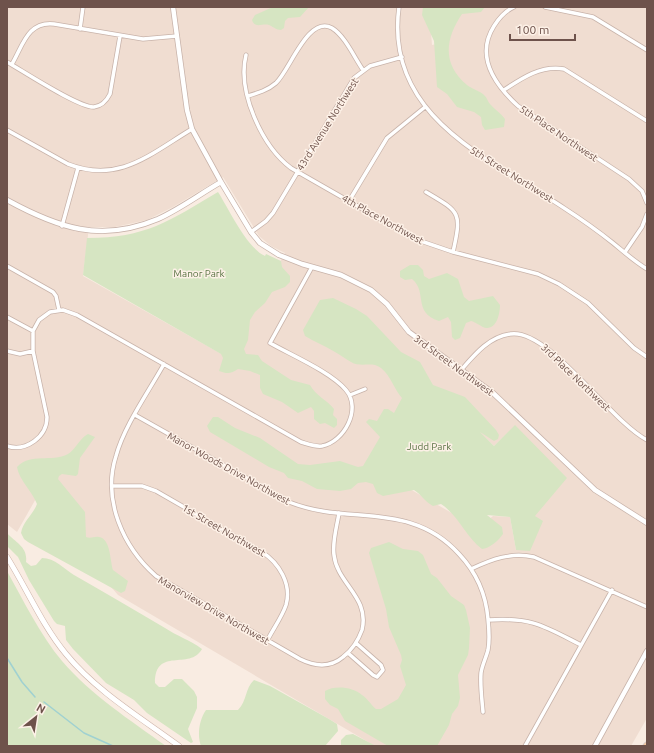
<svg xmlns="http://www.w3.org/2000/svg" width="654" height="753" font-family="Ubuntu,sans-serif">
<rect width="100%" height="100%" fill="#f9ece2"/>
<path fill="#f0ddd1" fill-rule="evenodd" d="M7,7H429L432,45L446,42L462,7H647V718L631,746H375L118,595L105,580L46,481L17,532L7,524ZM223,177L259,236L271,246L285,253L225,356L83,276L89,227H115L147,220L173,207ZM462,415L494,446L515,426L535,516L516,550L510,517L493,516L478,528L401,484Z"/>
<path fill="#d6e5c2" d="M273,7H309L300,17L288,18L285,21L284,28L281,30C276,30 274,27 269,25C262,23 255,29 252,20L255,15Z
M423,7H485L481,12L462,14C445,39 442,64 467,85C472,89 481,91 485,96C487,98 488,102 490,104C495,110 501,113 505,119L504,127L485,130L482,125L481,117L474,112L457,107L447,94L437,87L434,41L422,15Z
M218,192C229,209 246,247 265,256L266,254L281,261L282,267L290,276V282L285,287L272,292L265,303L255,312L250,320L248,340L244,349L246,354L258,355L262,361L291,380L310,385C316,396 326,399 334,409L333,415L337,419V425L334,428L325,423L320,424L314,419V411L311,407L298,413L282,402L263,394L260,388V375L250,371L238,369C231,374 227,374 219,371L223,358L221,354L83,275L87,238C146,238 169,221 218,192Z
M410,265H418L423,270L424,276L429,279L447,273L458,279L464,297L469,301L493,296L500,305C500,313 497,329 486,328C481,327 476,322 471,321L466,323L460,338L455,340L452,337L451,322L448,317L439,321C412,312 428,292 412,279L405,280L400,277V271Z
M333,298L356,309L367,316L401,352L420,362L433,385L465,397L496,430L499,435L498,439L494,441L480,432L494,446L515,425L567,478L535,516L543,521L530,551L516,550L510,517L487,515L502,527L503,534C499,540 489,549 482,549C466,537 458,515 441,504L433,506C425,502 422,495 414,490L383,496L377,493L373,484L366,482L358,483L351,489L340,491L317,489L302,481L288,478L284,473L269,467L210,432L207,426L213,417H218L235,428L260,438L298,464L310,465L340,461L358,467L363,466L380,437L366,422L369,419L377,421L384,409H388L394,413L402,398C394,389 391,376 381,368C372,361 361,368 351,362C345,359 341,355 335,352C325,346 315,342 305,336L303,330L320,300Z
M88,434L95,437L80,458L78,474L76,476L62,474L59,476L58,479L85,512L86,537C91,539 94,536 99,537C111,539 110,561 113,570L128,581L125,591L121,593L28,542L24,539L21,533C23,521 33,515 37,504C32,491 19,480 17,467C31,452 51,463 68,454C76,449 79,439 88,434Z
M7,533C16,543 28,547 26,562L31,566L36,565L42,558C55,558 64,569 74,575C105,593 135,610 165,628C177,636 190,640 202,649C190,671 155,646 155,683L159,687H165L174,679H182L194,691L197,697V708L188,729L193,742L191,743L147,713L134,700L106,683L73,649L66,640L65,626L57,624L54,621L29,580L18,557L7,546Z
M389,542L403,549L418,551L423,555L431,574L437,578L451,596L464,605L466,610L470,628L469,648L468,655L458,675L460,698L458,706L452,714L449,725L437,746H388L345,721L338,709L330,705L325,699V691C335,685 353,687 362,695C368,699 371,705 376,709H381L398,699L406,685L400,666L402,660L401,655L389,627L386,609L369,553L371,548Z
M7,571C23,600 41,636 62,661C91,695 130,720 166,746H7Z
M254,680L270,686L329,719L337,724L338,731L325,746H201C197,735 199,720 206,710H238C247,701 245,688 254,680Z
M353,734L376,746H341V740L346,735Z"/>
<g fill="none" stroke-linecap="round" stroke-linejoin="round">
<path stroke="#a0d1d1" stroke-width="1.5" d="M7,658L22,682L35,697
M44,702L84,733L113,746"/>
<defs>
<path id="minor" d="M399,7C384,117 489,158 564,208C581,219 598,231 613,243C624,252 635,262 647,269
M514,7C505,11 499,18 494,26C475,56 495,85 518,106L629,179L642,191L647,203
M545,7L593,17L647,50
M80,29L83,7
M246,55C237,92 262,146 291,168L415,239L453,252L538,274L559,284L588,303L634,348L647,357
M7,62C23,71 79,108 94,107C102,106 107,100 110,94L120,36
M12,64C23,45 28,21 54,24L143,39L177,36
M504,90C522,78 541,65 564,69L647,121
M248,96C258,93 268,90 276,83C290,70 308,15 332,28C345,36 354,57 363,70
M7,130L68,164C119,184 150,154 192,129
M426,192C460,212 462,212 453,252
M349,201L387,138L425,107
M62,226L78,168
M251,232L266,221L273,213L354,78L370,66L402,57
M625,252L642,227L647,214
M7,266L53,292L56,296L59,310
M7,317L33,331
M7,351L20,354L33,351
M164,364C149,391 124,426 116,456C102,500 123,547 156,576L300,659C314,666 330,668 343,657C352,650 358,641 362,630C370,597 337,584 334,555C332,542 337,526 339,513
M462,369C475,354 489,337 510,334C548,327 610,421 647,440
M350,395L365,389
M135,415L289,502C349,526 410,500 459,554C476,572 486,595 488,619C489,629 490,640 488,650C486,658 482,665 481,673C480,686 482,700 483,712
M7,446C26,452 47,437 47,417L33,351V331L39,320L50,312L63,310L77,315L301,442C308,444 315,447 322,446C344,442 362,409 346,390C331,372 291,355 270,343L312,267
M113,486H142L156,491L262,552C279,563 292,584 286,605C282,617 273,629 267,641
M471,569C492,559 511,552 534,557L647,607
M488,620C532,617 544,626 581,645
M348,653L373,675L377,677L383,670L381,665L356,643
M525,746L612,590"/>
<path id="tertiary" d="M173,7L187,110L192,129L221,182L251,232L260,243L279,255L302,264L341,275L371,290L387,304L409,332L493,393L595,490L647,523
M7,200C58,228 101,243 158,219C180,209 200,194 221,182
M595,746L647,651"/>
<path id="secondary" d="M7,557C27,589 42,625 66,654C96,691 141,718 179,746"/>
<path id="primary" d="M646,746L647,745"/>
</defs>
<use href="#minor" stroke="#c8b3aa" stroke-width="5"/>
<use href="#tertiary" stroke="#c8b3aa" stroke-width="6"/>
<use href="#secondary" stroke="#ceb4aa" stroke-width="6"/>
<use href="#primary" stroke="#d4cbc9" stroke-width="7"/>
<use href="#minor" stroke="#fff" stroke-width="3.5"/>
<use href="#tertiary" stroke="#fff" stroke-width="4.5"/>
<use href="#secondary" stroke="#fff" stroke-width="5"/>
<use href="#primary" stroke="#f2c7a0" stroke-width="5.5"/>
</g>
<g text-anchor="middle" stroke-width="3" stroke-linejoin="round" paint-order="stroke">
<g font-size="10" fill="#6e524b" stroke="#fdf1e7">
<text transform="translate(327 124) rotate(-58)" y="4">43rd Avenue Northwest</text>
<text transform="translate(559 133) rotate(34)" y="4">5th Place Northwest</text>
<text transform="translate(512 174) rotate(32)" y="4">5th Street Northwest</text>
<text transform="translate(383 219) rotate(29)" y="4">4th Place Northwest</text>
<text transform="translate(454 365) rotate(36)" y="4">3rd Street Northwest</text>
<text transform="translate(576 377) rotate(44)" y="4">3rd Place Northwest</text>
<text transform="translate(229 468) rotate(29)" y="4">Manor Woods Drive Northwest</text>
<text transform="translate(224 530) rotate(30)" y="4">1st Street Northwest</text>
<text transform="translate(214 610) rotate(30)" y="4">Manorview Drive Northwest</text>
</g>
<g font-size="10" fill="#597344" stroke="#fdf1e7">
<text x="199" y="277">Manor Park</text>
<text x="429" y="450">Judd Park</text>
</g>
</g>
<rect width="654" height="753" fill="none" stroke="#6e524b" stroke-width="16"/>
<g transform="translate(36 717) rotate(30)" stroke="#fdf1e7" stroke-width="3" paint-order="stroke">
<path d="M0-3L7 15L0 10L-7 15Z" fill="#6e524b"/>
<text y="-6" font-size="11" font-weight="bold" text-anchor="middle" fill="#6e524b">N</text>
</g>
<path d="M510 34v6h65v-6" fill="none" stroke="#6e524b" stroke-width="2"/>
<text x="516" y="34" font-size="12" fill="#6e524b" stroke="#fdf1e7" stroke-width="3" paint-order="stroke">100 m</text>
</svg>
